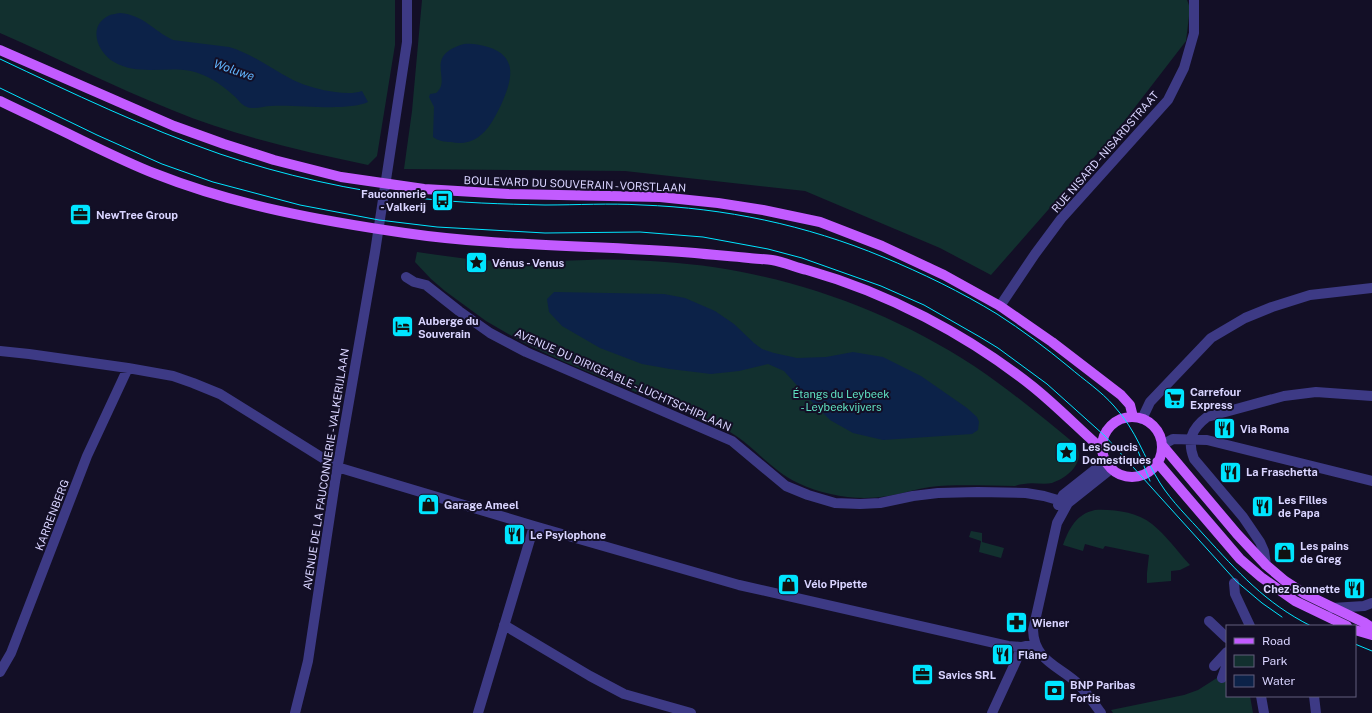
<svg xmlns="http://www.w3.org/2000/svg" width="1372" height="713" font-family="'Public Sans',sans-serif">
<rect width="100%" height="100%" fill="#130f26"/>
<path fill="#12302f" d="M0,0H395V45L377,156L368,165C301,151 235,136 172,110C114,87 57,58 0,33Z
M422,0H1187L1190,8L1186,41L1112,137L991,275L940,248L805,191L625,171L404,169L412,111Z
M417,252C444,256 471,260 498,261C527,263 557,261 587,260C613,259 639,260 665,262C773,269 883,306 974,366C1010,390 1042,417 1075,444C1087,461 1068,478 1052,483C1043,485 1033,482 1024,484C1021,484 1018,485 1015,486C987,486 958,484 930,487C915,489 902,494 888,496C858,501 826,496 798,483C772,471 755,447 730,432L560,360L522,342L486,321L445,291L431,279L415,262Z
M1095,510C1113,509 1137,512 1152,524C1166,535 1178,552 1190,565L1180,570L1171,571V581L1147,583V573L1149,555L1105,546L1103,549L1085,544L1083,551L1063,545C1069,529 1076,514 1095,510Z
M971,531L982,533V542L1004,548L1001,558L979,552L981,541L969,537Z
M1220,676L1227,683V696H1250L1253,713H1113L1111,710L1184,695L1198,690Z"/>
<path fill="#0c2248" d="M120,13C144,15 152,30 173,40L229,47C253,54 271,69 293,80C306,86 320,90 335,92C344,93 353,94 362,91L368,102C345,112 297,104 271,106C264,106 253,110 247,107C241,105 238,99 233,95C221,84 208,75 191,71C166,66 138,76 114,62C98,53 87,27 108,16C111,14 116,14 120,13Z
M464,44C473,43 480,45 488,47C520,57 511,82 501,105C495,117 489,130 477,138C469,143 460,144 451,142C445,142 438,141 433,137L434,107L429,97L430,94L436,93C453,80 422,56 464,44Z
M554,292L664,294L685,298L715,311L734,324L754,343L762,349L774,353L797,358L826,357L853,352L883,357L921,376L967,408L977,417L979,422L978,430L972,434L883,440L853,433L830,420L812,402L784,371L768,364L739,371L711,374L670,369L642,364L600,348L562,326L549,312L547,299Z"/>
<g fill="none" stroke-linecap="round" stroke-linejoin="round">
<path stroke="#3d3a85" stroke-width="10" d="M406,277L414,282L426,285L459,311L490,333L526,352L732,441L786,486L808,495L835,503L860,504L880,503L913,496L938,493L978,492L1026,493L1044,496L1068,503
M1000,306L1035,254L1061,219L1168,100L1184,68L1194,33V0
M0,351L29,354L128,368L173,376L193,383L220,394L337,467L534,526L739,585L1008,646L1021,647L1034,644
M1142,419L1150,402L1211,338L1245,318L1272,307L1310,295L1372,288
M1162,445L1173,439L1207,440L1372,481
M1058,505L1063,495L1106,461
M1266,565L1264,551L1260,542L1243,517L1194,459C1187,441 1191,429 1207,417L1284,396L1316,392L1372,396
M1234,583L1235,594L1250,626
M1332,608L1364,606L1372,603
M1209,621L1227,638
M504,625L590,676L624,694L691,713
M1214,666L1227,652
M0,672L11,653L87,456L128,368
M1222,678L1227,664
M1261,696L1264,713
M1314,696L1316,713
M295,713L308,661L335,482L375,252L407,42V0
M478,713L534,526
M992,713L1016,661L1021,647
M1101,713C1093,702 1085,690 1075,681C1056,665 1034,659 1033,630L1057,523L1068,503L1112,468"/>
<path stroke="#c25bff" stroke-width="10" d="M0,50L174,126L224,144L274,160L341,177L424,189L508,194L660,197L718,203L763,210L820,222L882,246L944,275L1000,306L1052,342L1121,395L1130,405L1133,417
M0,101C16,109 32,116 48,124C84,141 120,160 156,174C234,205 322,221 405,233C501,247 599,245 695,253C713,255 731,256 749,258C756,259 765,259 772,260C784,262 795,267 807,270C888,293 966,334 1032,386C1057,406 1079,429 1103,450
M1102 447a30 30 0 1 1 60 0a30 30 0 1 1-60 0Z
M1162,445L1237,534L1266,565L1285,581L1305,594L1365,623L1372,628
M1157,462L1240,559L1261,577L1295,601L1347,626
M1355,630L1372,635"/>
<path stroke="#00e5ff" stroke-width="1" d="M0,59C72,93 145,128 220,154C282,175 353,191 418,198C459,203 503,204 545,205C577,205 610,203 642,205C725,208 806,225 883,257C922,273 961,292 997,314C1022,330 1046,348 1069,367C1084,380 1101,391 1114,406C1137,431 1143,456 1160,483C1172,502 1189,518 1204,535C1238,572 1265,603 1311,626
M0,88L97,135L162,164L213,182L300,205L379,220L437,227L545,233L640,232L703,237L768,249L802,258L881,286L924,305L980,337L998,348L1047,384L1105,436L1236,581L1262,603L1282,617
M1136,446L1150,481
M1355,644L1372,651"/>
</g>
<defs>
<symbol id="bus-square" viewBox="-11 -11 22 22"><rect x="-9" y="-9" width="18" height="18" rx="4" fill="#00e5ff" stroke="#130f26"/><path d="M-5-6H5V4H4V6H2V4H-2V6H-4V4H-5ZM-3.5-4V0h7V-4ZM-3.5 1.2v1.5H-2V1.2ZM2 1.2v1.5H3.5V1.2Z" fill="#111"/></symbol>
<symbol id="office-square" viewBox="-11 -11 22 22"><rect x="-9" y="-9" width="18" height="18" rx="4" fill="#00e5ff" stroke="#130f26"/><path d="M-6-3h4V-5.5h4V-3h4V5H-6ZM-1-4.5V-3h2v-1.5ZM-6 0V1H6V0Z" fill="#111"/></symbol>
<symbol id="sight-square" viewBox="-11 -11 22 22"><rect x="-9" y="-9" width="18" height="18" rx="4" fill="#00e5ff" stroke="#130f26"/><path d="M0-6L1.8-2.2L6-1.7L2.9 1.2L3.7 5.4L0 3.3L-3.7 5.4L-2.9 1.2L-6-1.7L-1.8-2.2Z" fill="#111"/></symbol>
<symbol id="hotel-square" viewBox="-11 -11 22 22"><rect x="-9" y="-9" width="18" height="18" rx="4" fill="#00e5ff" stroke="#130f26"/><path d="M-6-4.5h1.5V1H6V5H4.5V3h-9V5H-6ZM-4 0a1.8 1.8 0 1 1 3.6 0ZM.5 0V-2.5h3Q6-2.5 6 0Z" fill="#111"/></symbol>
<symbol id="supermarket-square" viewBox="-11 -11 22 22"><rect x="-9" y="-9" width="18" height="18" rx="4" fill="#00e5ff" stroke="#130f26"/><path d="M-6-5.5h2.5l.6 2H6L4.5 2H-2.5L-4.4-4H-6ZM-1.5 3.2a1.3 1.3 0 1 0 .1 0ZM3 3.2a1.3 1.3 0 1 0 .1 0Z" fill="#111"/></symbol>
<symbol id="restaurant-square" viewBox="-11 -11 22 22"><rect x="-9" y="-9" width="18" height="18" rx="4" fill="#00e5ff" stroke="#130f26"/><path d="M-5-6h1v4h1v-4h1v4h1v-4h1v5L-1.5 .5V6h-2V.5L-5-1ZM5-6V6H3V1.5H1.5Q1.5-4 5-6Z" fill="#111"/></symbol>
<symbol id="shop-square" viewBox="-11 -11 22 22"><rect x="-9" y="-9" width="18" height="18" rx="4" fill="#00e5ff" stroke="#130f26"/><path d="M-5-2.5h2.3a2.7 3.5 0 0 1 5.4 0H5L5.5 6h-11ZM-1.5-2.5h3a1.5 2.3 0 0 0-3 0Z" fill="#111"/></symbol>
<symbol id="pharmacy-square" viewBox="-11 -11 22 22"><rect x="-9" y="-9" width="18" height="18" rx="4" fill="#00e5ff" stroke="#130f26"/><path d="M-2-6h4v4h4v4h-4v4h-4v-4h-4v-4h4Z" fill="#111"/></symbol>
<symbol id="bank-square" viewBox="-11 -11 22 22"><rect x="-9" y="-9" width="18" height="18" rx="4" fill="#00e5ff" stroke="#130f26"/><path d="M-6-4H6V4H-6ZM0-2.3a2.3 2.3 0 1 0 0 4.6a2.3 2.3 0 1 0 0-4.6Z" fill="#111"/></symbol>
</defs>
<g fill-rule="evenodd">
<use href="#bus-square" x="430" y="188" width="25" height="25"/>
<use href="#office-square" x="68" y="202" width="25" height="25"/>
<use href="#sight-square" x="464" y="250" width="25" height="25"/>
<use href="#hotel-square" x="390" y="314" width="25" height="25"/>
<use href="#supermarket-square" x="1162" y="386" width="25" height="25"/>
<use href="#restaurant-square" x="1212" y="416" width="25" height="25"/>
<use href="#sight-square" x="1054" y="440" width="25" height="25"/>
<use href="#restaurant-square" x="1218" y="460" width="25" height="25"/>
<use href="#shop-square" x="416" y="492" width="25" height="25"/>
<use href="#restaurant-square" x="1250" y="494" width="25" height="25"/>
<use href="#restaurant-square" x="502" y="522" width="25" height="25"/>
<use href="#shop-square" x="1272" y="540" width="25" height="25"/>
<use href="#shop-square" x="776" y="572" width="25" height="25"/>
<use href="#restaurant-square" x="1342" y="576" width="25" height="25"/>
<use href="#pharmacy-square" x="1004" y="610" width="25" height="25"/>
<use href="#restaurant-square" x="990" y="642" width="25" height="25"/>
<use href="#office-square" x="910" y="662" width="25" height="25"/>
<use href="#bank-square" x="1042" y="678" width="25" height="25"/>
</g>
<g text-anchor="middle" stroke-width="4" stroke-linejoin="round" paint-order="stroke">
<g font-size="11" fill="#d9d4ff" stroke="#130f26">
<text transform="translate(1105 152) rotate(-49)" y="4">RUE NISARD - NISARDSTRAAT</text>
<text transform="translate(575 184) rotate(2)" y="4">BOULEVARD DU SOUVERAIN - VORSTLAAN</text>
<text transform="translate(623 380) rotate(24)" y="4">AVENUE DU DIRIGEABLE - LUCHTSCHIPLAAN</text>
<text transform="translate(326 469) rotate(-81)" y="4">AVENUE DE LA FAUCONNERIE - VALKERIJLAAN</text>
<text transform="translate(52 515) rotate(-69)" y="4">KARRENBERG</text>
</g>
<g font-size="11" font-weight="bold" fill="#d9d4ff" stroke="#130f26" text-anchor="start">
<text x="426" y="198" text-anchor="end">Fauconnerie<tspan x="426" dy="13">- Valkerij</tspan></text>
<text x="96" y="219">NewTree Group</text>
<text x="492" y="267">Vénus - Venus</text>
<text x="418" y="325">Auberge du<tspan x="418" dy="13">Souverain</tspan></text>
<text x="1190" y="396">Carrefour<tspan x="1190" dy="13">Express</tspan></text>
<text x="1240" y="433">Via Roma</text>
<text x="1082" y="451">Les Soucis<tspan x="1082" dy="13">Domestiques</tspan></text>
<text x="1246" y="476">La Fraschetta</text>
<text x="1278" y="504">Les Filles<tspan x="1278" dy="13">de Papa</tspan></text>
<text x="444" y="509">Garage Ameel</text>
<text x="530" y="539">Le Psylophone</text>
<text x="1300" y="550">Les pains<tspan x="1300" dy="13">de Greg</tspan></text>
<text x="804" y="588">Vélo Pipette</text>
<text x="1340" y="593" text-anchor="end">Chez Bonnette</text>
<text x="1032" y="627">Wiener</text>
<text x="1018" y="659">Flâne</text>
<text x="938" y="679">Savics SRL</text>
<text x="1070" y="689">BNP Paribas<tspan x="1070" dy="13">Fortis</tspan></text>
</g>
<g font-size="11" fill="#5fe0c0" stroke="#130f26">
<text x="841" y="398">Étangs du Leybeek<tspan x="841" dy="13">- Leybeekvijvers</tspan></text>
</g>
<g font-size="12" font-style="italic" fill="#62b6ff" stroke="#130f26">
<text transform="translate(234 70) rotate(19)" y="4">Woluwe</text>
</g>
</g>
<rect x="1226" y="625" width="130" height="72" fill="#130f26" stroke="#625e7d"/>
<rect x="1234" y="638" width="20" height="6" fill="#c25bff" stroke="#625e7d"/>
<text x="1262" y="645" font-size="12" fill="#d9d4ff">Road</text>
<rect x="1234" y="655" width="20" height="12" fill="#12302f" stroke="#625e7d"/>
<text x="1262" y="665" font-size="12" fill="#d9d4ff">Park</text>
<rect x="1234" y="675" width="20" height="12" fill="#0c2248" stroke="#625e7d"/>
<text x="1262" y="685" font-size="12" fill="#d9d4ff">Water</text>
</svg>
